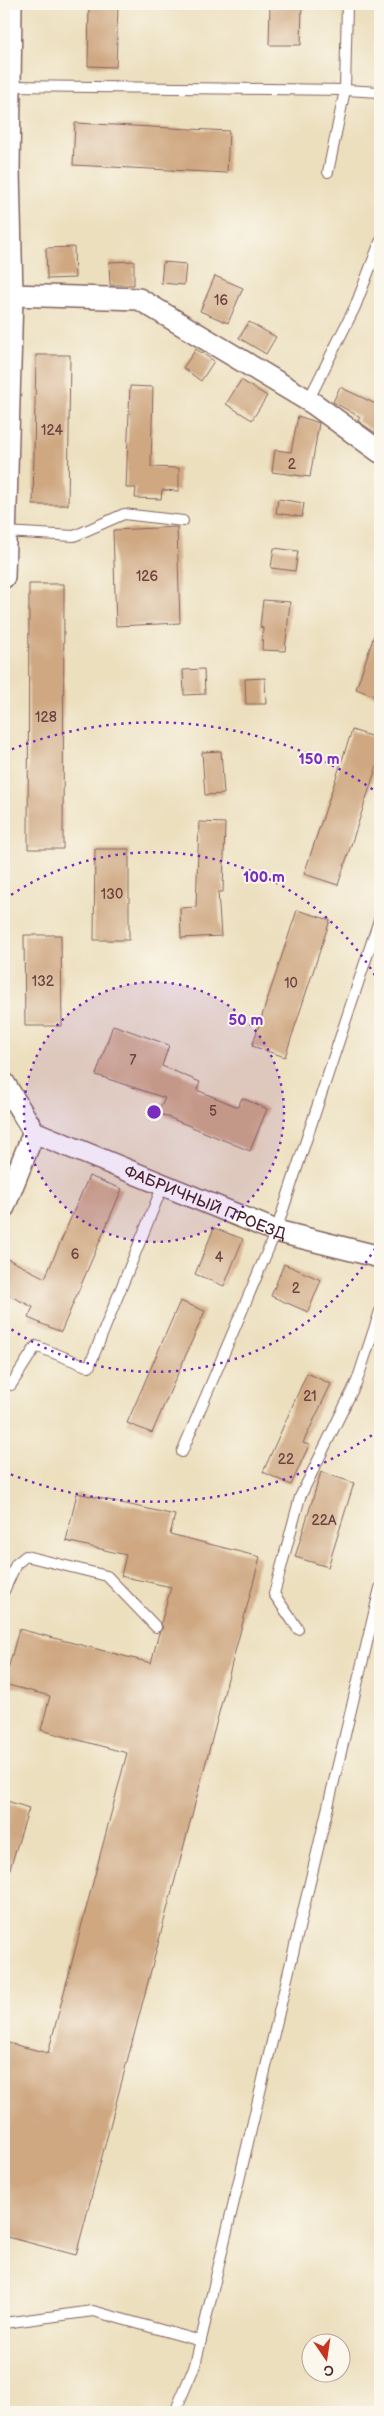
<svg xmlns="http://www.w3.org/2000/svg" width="384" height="2416" font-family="'Balsamiq Sans',sans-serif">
<rect width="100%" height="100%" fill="#fbf7ec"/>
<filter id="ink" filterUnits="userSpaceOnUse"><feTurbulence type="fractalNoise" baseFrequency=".02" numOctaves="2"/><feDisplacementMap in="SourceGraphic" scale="10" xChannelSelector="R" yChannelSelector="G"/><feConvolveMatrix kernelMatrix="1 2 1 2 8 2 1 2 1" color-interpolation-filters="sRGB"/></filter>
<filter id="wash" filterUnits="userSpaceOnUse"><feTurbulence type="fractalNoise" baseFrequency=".0096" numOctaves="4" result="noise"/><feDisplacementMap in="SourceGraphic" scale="20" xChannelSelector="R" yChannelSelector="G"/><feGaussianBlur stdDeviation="1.12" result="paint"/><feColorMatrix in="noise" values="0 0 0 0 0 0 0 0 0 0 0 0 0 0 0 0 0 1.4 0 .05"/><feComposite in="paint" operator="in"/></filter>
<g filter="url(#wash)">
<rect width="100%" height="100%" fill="#ecdfbe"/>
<g id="blocks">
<path fill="#cfa882" d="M89,4H118L116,67L88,66Z
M270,4H302L301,45H269Z
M75,123L229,131L227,173L73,165Z
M74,247L75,278L47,279L46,248Z
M134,261V285H110L109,262Z
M163,262L186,264L184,285L161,283Z
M215,276L243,288L228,323L200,311Z
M249,322L276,337L266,354L239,338Z
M196,349L214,361L201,381L183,368Z
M36,355H70L68,505H33Z
M241,380L267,396L252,420L226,404Z
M130,386L153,387L151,467L179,468V491L162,490L161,499L135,498L136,488H126Z
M340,387L380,406V436L358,421L360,417L333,402Z
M298,416L319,423L310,477L272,472L275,450L291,452Z
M278,499L304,503L302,517L276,513Z
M177,527L180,623L116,626L113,530Z
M274,548L298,551L295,571L271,568Z
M29,584H64L63,849H28Z
M263,600L290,602L285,651L262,650L263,628L260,627Z
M378,624H380V698L356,689Z
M204,669L205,694L184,695L183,670Z
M265,678L266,704H246L245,679Z
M352,730L380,739V756L338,885L304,874Z
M221,751L224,794L205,795L202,752Z
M199,822L225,823L223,892H218L221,936L181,938L180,908L196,907Z
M95,849H129V940H94Z
M297,910L330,920L285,1057L252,1046Z
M24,935H61L62,1026H25Z
M113,1025L169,1045L162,1066L200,1082L197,1090L238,1107L242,1098L267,1109L250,1151L158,1113L165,1098L96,1075Z
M89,1176L122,1189L61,1332L28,1318L33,1307L4,1293V1257L45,1278Z
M214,1228L243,1239L224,1286L195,1274Z
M284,1264L321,1280L308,1312L271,1296Z
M180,1301L205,1311L152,1433L127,1423Z
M307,1373L331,1384L303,1443L309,1445L291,1485L263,1472Z
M321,1472L354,1483L328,1567L295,1557Z
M77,1493L175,1515L170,1534L260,1557L76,2255L4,2236V2220L8,2203L4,2201V2042L48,2053L127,1753L41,1730L50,1696L4,1684L19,1629L151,1663L159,1633L163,1628L161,1623L171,1587L121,1576L126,1555L66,1541Z
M4,1800L29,1808L7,1878H4Z"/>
</g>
</g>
<g filter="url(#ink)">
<use href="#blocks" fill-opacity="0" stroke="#83625e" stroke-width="1"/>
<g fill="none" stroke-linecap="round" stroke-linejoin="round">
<defs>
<path id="service" d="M9,86L345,90L380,92
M328,172L345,90L347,4
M308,401L355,307L380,242
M5,532L74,536L124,514L183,521
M11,1385L36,1346L89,1367L163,1185
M182,1452L276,1231L380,917
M4,1591L16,1564L26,1556L107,1576L156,1627
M298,1629L274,1594L300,1497L357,1381L380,1311
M4,2323L93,2311L201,2341
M175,2412L195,2365L380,1588"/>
<g id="minor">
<path d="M12,295L139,299L314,404L380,452"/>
<path d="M4,577L12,295L9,170L11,4"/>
<path d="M4,1083L34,1132L4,1207"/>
<path id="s1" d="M34,1132L276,1231L380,1257"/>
</g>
</defs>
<use href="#service" stroke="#83625e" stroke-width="12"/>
<use href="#minor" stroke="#83625e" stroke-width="24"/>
<use href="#service" stroke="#fff" stroke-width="10"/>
<use href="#minor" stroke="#fff" stroke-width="21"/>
</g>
</g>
<circle cx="154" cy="1112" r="130" fill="#7b2cbf" fill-opacity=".12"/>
<g fill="none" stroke="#7b2cbf" stroke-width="2.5" stroke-dasharray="2.5 5">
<circle cx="154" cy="1112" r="130"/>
<path d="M379 1242A260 260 0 0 1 5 1325M5 899A260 260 0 0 1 379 982"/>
<path d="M378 1431A390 390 0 0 1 5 1472M5 752A390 390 0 0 1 378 793"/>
</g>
<g text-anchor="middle" stroke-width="4" stroke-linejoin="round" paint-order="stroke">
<g font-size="14" fill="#6b4141">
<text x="221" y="305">16</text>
<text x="52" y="435">124</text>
<text x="292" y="469">2</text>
<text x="147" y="581">126</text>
<text x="46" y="722">128</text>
<text x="112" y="899">130</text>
<text x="43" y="986">132</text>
<text x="291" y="988">10</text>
<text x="133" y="1065">7</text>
<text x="213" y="1116">5</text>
<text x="75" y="1259">6</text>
<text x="219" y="1262">4</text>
<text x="296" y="1293">2</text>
<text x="310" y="1401">21</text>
<text x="286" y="1464">22</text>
<text x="324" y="1525">22А</text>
</g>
<g font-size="16" fill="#4a1f2b" stroke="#fbf7ec">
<text dy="6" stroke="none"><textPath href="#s1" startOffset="185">ФАБРИЧНЫЙ ПРОЕЗД</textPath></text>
</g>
</g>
<circle cx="154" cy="1112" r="8" fill="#7b2cbf" stroke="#fbf7ec" stroke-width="2.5"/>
<g font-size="15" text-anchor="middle" font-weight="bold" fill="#7b2cbf" stroke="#fbf7ec" stroke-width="4" stroke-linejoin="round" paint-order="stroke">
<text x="319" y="764">150 m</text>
<text x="264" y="882">100 m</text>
<text x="246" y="1025">50 m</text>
</g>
<rect width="384" height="2416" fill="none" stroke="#fbf7ec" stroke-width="20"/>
<g transform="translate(326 2358) rotate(167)"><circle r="24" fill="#fbf7ec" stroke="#b4a19f"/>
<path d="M0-4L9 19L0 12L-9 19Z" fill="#c8321e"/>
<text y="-8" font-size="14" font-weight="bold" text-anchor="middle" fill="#4a1f2b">С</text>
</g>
</svg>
